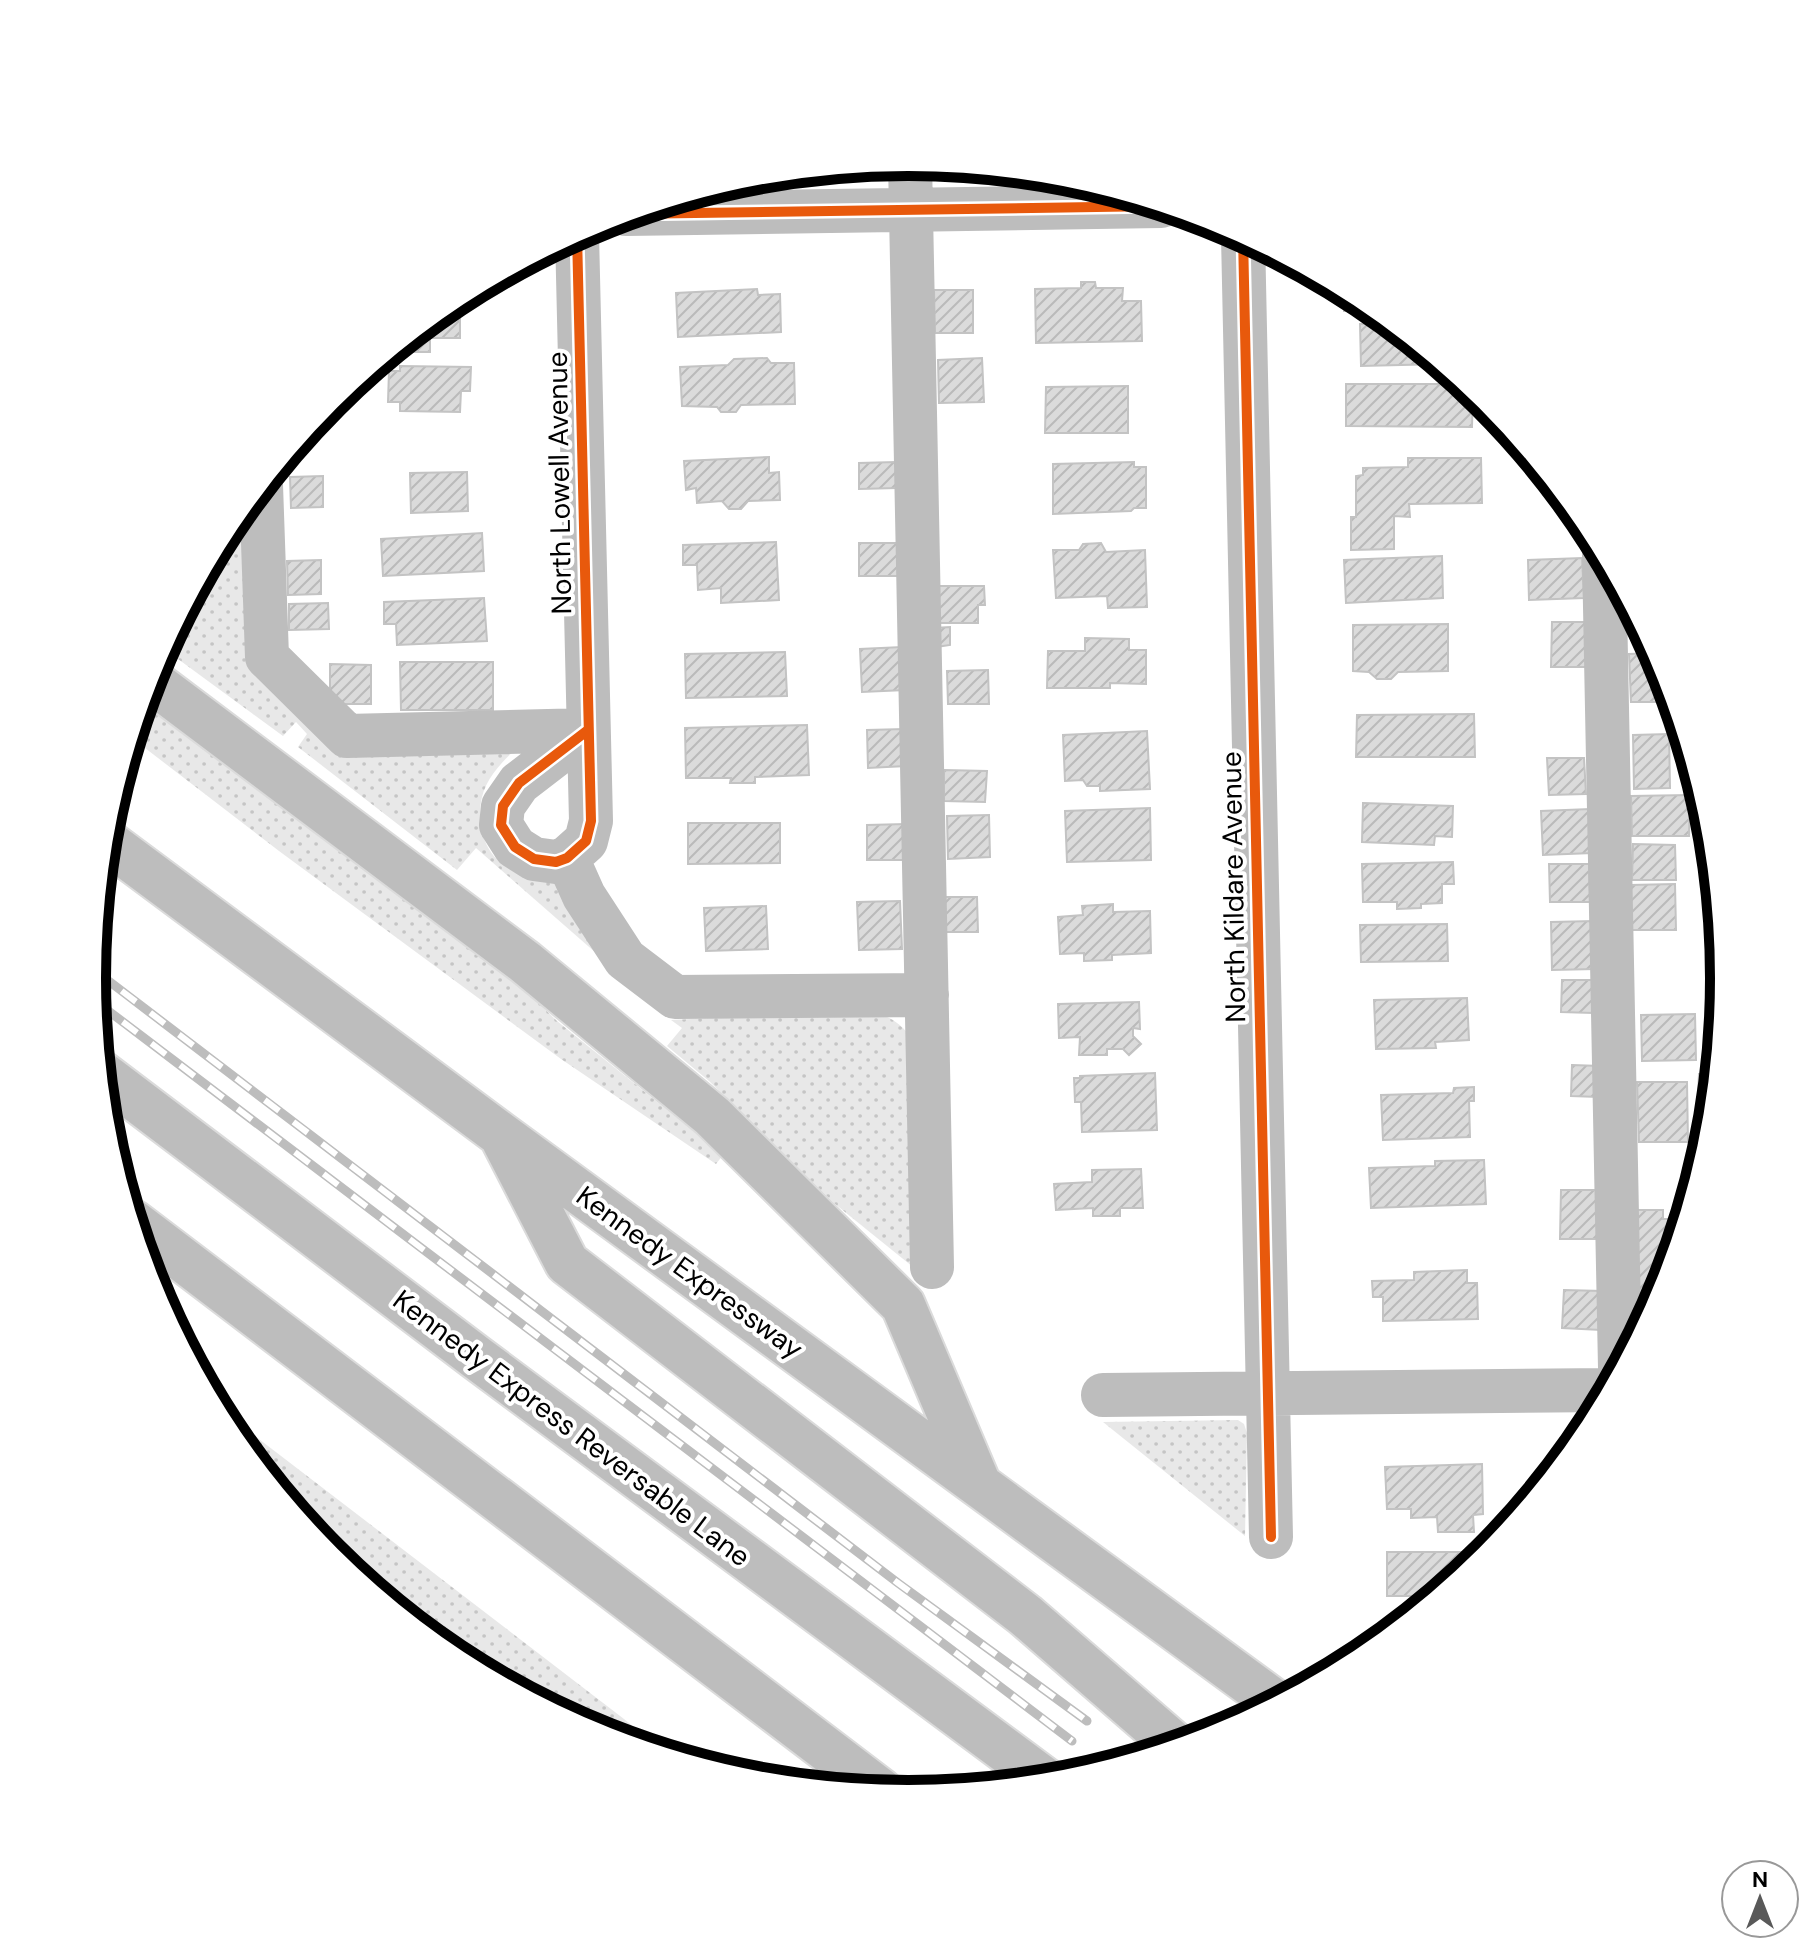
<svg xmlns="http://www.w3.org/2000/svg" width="1816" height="1955" font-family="'DM Sans',sans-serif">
<defs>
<pattern id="grass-dots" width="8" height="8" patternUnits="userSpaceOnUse" patternTransform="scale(2)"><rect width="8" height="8" fill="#e8e8e8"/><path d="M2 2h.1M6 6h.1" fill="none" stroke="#c5c5c5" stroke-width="1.8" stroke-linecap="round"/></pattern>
<pattern id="building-hatch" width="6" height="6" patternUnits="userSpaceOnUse" patternTransform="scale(2)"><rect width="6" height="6" fill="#dbdbdb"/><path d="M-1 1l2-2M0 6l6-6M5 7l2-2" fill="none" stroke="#bababa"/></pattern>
</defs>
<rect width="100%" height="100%" fill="#fff"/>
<path fill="url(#grass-dots)" d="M242,508L246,662L335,747L522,743C491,772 473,791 483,835C486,846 494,860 505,865C519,871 540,871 555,874L596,953L476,848L457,870L298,747L307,734L296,722L283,736L163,648L230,524Z
M143,700L513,978L557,1021L723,1155L716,1164L561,1059L279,851L132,738Z
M831,1012C871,1012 889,1007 915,1042L918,1271L835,1204L709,1081L667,1046L682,1028L671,1020Z
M216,1406L624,1719L666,1753L595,1731L524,1693L326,1549L229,1430Z
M1238,1420L1244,1424L1247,1433L1245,1536L1103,1422Z"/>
<path fill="url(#building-hatch)" stroke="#c3c3c3" stroke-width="2" d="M1081,282H1095L1096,288H1123L1122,301H1141L1142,341L1036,343L1035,289L1081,288Z
M757,289L758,295L780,294L781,332L678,337L676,293Z
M934,290H973V333H935Z
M1344,290L1362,299L1376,311H1344Z
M448,305H460V338H430V352H390Z
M1390,323L1440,364L1361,366L1360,324Z
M767,358L771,363H794L795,404L741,405L736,412H721L717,407L682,406L680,367L728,365L734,359Z
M982,358L984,402L939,403L938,360Z
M400,366L471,367L470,391H461L460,412L400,411V402H388L389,371H400Z
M1346,384H1465L1473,390L1472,427L1346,426Z
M1128,386V433H1045L1046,387Z
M769,457V473L779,472L780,500L748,501L741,509H729L722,501L697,503L696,488L686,490L684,461Z
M1408,458H1481L1482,503L1409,504L1410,517L1394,516V549L1351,550V517H1356V476L1363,475V468L1408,467Z
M896,462L897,488L859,489V463Z
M1134,462V467H1146V508H1134L1131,511L1053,514V464Z
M467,472L468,511L411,513L410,473Z
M323,476V507L291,508L290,477Z
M482,533L484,571L383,576L381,539Z
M776,542L779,600L721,603V588L698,590L697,565H683V545Z
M859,543H900V576H859Z
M1101,543L1106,552L1145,550L1147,607L1108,608L1107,596L1056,598L1053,550H1079L1083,544Z
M1442,556L1443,598L1346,603L1344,560Z
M1582,558L1584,598L1529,600L1528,560Z
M321,560V594L288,595L287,561Z
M938,586H984L985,605H978V623H938Z
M484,598L487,641L397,645L396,624H384V602Z
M328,603L329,629L289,630V604Z
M1552,622H1589V667H1551Z
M1448,624V671L1398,672L1391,679H1377L1369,672L1353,671V625Z
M950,627V645L936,647L934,628Z
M1085,638L1129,639V650H1146V684L1110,683V688H1047L1048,651H1085Z
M902,647L905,690L862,692L860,649Z
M785,652L787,696L686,698L685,654Z
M1655,653L1666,678V702H1631L1629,654Z
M400,662H493V710H401Z
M330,664L371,665V704H330Z
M988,670L989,704H948L947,671Z
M1474,714L1475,757H1356L1357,715Z
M807,725L809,775L755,777V783H730L731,778H686L685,728Z
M905,729L906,766L868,768L867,730Z
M1147,731L1150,789L1100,791V786H1087L1083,780L1065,781L1063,735Z
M1669,734L1670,788L1634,789L1633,735Z
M1547,758H1584L1586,794L1549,795Z
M944,770L987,771L985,802L944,801Z
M1690,795L1689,836H1632L1631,796Z
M1363,803L1453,806L1452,837L1435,836L1434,845L1362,842Z
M1150,808L1151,860L1067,862L1065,811Z
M1590,809L1592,853L1543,855L1541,811Z
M989,815L990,857L948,859L947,816Z
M688,823H780V863L688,864Z
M906,824L907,860H867V825Z
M1633,844L1675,845L1676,880H1632Z
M1453,862L1454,884H1442V903L1421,904V908L1397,909V902H1363L1362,864Z
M1549,864H1589L1590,902H1550Z
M1675,884L1676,930H1630V885Z
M942,897H977L978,932H942Z
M900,901L902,949L859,950L857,902Z
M1113,904V912L1150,911L1151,953L1112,955V960L1084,961V953L1060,954L1058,917L1083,915L1082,906Z
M766,906L768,949L706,951L704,908Z
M1594,921L1595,969L1552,970L1551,922Z
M1447,924L1448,961L1361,962L1360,925Z
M1562,980H1594L1593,1013L1561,1012Z
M1467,998L1469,1040L1435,1042L1436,1048L1376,1049L1374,1000Z
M1139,1002L1140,1029L1133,1028V1036L1141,1044L1129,1055L1123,1049H1107V1055H1079L1080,1037L1059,1038L1058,1004Z
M1695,1014L1696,1060L1642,1061L1641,1015Z
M1572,1065L1600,1066L1599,1097L1571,1096Z
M1155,1073L1157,1130L1082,1132L1081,1102H1075L1074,1078H1080V1076Z
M1699,1074H1715L1713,1094H1698Z
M1637,1082H1687L1688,1142H1639Z
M1474,1087V1101H1469L1470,1137L1383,1140L1381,1095L1453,1093L1454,1088Z
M1484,1160L1486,1204L1371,1208L1369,1168L1435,1166V1161Z
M1141,1169L1143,1208H1120V1216H1093V1208L1056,1210L1054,1184L1092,1182V1170Z
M1561,1190H1598L1599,1239H1560Z
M1637,1210H1663V1219H1683L1659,1296L1635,1295Z
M1467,1270V1283H1477L1478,1319L1383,1321V1297H1373L1372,1281L1414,1280V1272Z
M1564,1290L1602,1291L1601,1330L1562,1328Z
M1482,1464L1483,1514L1473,1515L1474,1532H1438L1437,1517L1411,1518V1509H1387L1385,1467Z
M1387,1552H1487L1430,1600H1422L1419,1596H1387Z"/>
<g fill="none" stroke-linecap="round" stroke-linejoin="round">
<defs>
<path id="highway" d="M150,680L525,962L712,1116L903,1305L978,1482
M106,841L500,1134L1275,1702
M101,1073L477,1358L1045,1780
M504,1141L567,1263L1025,1615L1175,1745
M133,1222L881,1791"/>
</defs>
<use href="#highway" stroke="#dbdbdb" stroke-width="48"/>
<path stroke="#bdbdbd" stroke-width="44" d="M910,162L932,1267
M626,214L1161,206
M577,234L591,821L586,841L567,858L556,862L534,859L515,847L501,825L503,806L519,783L588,730
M1243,236L1271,1537
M261,485L267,657L347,736L588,730
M1604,556L1620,1368
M567,858L584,896L625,959L675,997L927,995
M1103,1395L1608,1390"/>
<use href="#highway" stroke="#bdbdbd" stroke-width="44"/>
<defs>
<path id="rail" d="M93,969L898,1583L1087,1721
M94,1000L1072,1741"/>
</defs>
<use href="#rail" stroke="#bdbdbd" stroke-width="9"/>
<use href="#rail" stroke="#fff" stroke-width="6" stroke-dasharray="18" stroke-linecap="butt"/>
<defs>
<path id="cycleway" d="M626,214L1161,206
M577,234L591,821L586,841L567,858L556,862L534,859L515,847L501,825L503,806L519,783L588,730
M1243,236L1271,1537"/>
</defs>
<use href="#cycleway" stroke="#fff" stroke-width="15"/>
<use href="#cycleway" stroke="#e8590c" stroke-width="10"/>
</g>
<g text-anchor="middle" stroke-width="8" stroke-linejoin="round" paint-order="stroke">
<g font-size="28" fill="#000" stroke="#fff">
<text transform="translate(559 483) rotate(-91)" y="10">North Lowell Avenue</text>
<text transform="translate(1233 887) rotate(-91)" y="10">North Kildare Avenue</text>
<text transform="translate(690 1272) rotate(36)" y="10">Kennedy Expressway</text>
<text transform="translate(572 1428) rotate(37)" y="10">Kennedy Express Reversable Lane</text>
</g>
</g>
<path d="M0 0H1816V1955H0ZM106 978a802 802 0 1 1 1604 0a802 802 0 1 1-1604 0Z" fill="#fff" fill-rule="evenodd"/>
<path fill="none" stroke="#000" stroke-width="10" d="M106 978a802 802 0 1 1 1604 0a802 802 0 1 1-1604 0Z"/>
<g transform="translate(1760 1899)"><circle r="38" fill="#ffffff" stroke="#999999" stroke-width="2"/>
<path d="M0-6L14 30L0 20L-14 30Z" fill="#595959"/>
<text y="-12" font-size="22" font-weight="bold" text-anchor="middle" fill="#000000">N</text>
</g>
</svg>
